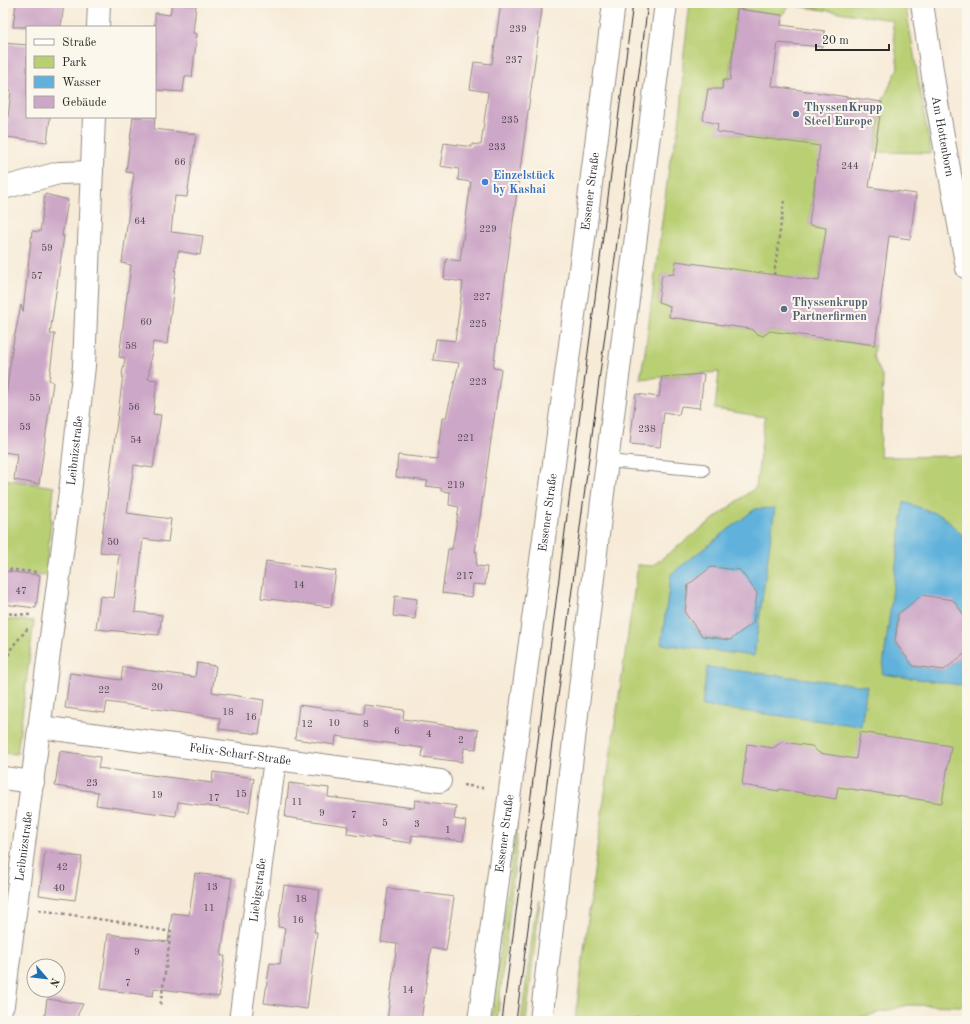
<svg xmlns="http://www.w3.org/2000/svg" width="970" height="1024" font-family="'Old Standard TT',serif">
<rect width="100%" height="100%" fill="#fbf7ec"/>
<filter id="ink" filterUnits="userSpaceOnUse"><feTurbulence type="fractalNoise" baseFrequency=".025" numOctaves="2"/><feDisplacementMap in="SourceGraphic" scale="8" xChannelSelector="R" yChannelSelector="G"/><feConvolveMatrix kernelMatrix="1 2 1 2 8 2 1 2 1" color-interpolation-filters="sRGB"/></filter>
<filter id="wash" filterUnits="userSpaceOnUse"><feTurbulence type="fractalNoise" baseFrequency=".012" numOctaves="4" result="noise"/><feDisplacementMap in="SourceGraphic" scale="16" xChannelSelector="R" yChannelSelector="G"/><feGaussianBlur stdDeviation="0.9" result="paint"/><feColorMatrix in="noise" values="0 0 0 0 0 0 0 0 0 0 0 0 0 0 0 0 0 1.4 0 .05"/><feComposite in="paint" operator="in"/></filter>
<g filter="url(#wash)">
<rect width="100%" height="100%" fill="#f7ebd8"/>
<path fill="#b9cf73" stroke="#727d4f" d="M690,3H904L906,8L931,153L875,152L882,102L898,68L892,20L790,5L782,15L737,9L729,80H723L722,89H708L703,119L718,124L717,132L835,148L830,182L815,179L809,225L826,228L819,281L662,275L658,302L670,306L669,317L751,329L760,335L765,334L770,331L875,345L873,356L883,378L880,457L967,456V1006L907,1005L847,1021H575L598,841L638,565L652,566L756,487L765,417L715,409L719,372L640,379L645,352L670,160L678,132L682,101L683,62Z
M3,479L54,487L46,576L3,572Z
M3,619L34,621L17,754L3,753Z
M516,823L517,845L497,1021H491Z
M540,900L526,1021H521L534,922Z"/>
<path fill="#60b2dc" stroke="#466e84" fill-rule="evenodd" d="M904,502L943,516L967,540V619L922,596L898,614L895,642L913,666L944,670L967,652V686L882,674Z
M775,508L754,656L661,644L671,574L755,509ZM688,585L730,640L702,636L685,613Z
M707,667L867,686L861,726L702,706Z"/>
<g id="blocks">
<path fill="#cda7c7" d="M16,3H64L61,27H13Z
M172,3L196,6L193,33L197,34L192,77L185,76L183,92L155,90V13L170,15Z
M501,3L542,9L493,368L501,369L475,552H477L476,566L487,567L485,585L473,584L472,597L442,593L448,549H452L459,507L449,505L450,492L441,491V488L426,486L428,481L396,477L398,455L437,459L442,418H446L459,363L433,360L436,339L455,341L463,282L444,279L446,259L460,261L471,182L458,180L459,169L440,166L444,143L472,147V144L481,145L488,92L470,89L474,62L492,64Z
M737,9L782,15L781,25L825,31L823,47L778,43L772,86L882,102L869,187L916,194L910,239L889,236L875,345L770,331L763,336L755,333L751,329L669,317L670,306L658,302L662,275L674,274L676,261L819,281L826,228L809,225L820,146L717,132L718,124L703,120L708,89H722L723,80H730Z
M3,43L27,45V117H50L47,142L6,137L11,90L3,89Z
M133,117H155L154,129L196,134L187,197L175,196L171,232L203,236L200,255L178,251L167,344L153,342L148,379L157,380L153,414L161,415L153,468L134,465L127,513L171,519L168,542L143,539L135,612L162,615L159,635L96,629L100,596L114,598L119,554L100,552L123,375H122L125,358L119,357L131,265L122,263L134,173L126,172Z
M45,194L68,200L62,236H64L50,334H55L49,380L53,382L39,484L14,480L17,454L3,452V421L12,349L21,305L23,312L32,231L40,232Z
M704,374L700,408L681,406L679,415L664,412L660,447L630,444L636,394L659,397L662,377Z
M266,561L336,571L331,607L261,598Z
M711,567L740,570L757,593L753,623L730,640L702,636L685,613L688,585Z
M3,571L40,575L36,608L3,604Z
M922,595L953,600L967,619V652L944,670L913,666L895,642L898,614Z
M395,596L417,599L415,619L393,616Z
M197,663L216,666L212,692L264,700L259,734L219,729L220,718L107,702L105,713L65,708L70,673L121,680L123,667L195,677Z
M299,705L363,714L364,705L404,710L403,719L478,730L476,749L464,748L462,762L422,757L423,748L336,736L335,745L295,739Z
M860,732L951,746L942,803L838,787L836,799L779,789V791L742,785L747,744L773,748L782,742L804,745L812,746L819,753L856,759Z
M60,751L100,757L98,768L212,783L213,772L254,778L249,812L178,802L176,816L96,805L98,792L55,786Z
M289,783L329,788L328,797L414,808L415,800L456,806L454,819L466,821L463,841L412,835L411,843L347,834L348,826L285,817Z
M45,852L82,857L75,900L39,895Z
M195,873L232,878L221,956H225L219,997L154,988L153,996L101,989L108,934L168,942L172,913L189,915Z
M284,885L320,890L314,932H317L307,1009L264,1003L270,963L280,964L285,928L278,927Z
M388,888L454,897L446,951L431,948L421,1021H387L397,944L381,942Z
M47,999L83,1004L78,1014L77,1021H44Z"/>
</g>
</g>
<g filter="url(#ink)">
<use href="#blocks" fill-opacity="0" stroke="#918b82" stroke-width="1"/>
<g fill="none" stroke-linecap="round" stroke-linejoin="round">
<defs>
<path id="service" d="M608,461L703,470"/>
<g id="minor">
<path id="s1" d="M922,3L937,103L967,268"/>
<path d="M98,27L99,3"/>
<path d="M3,188L59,173L92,172"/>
<path id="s2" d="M40,727L440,781"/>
<path d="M3,778L33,782"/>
<path id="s3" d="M3,1005L71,484L84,366L94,117"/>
<path id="s4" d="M240,1021L275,759"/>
</g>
<g id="secondary">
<path id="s5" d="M479,1021L579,278L614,3"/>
<path d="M541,1021L602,501L666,3"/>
</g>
</defs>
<use href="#service" stroke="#918b82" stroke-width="14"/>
<use href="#minor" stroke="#918b82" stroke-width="24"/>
<use href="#secondary" stroke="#918b82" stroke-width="24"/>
<path stroke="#918b82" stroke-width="2.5" stroke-dasharray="3 3" stroke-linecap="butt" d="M774,275L784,201
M3,569L36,572
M3,613L30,615
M3,666L12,647L28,628
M463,785L483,788
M39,910L125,923L171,932L160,1007"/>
<use href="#service" stroke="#fff" stroke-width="12"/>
<use href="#minor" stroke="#fff" stroke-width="22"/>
<use href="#secondary" stroke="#fff" stroke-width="22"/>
<path stroke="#2b2b2b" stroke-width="1" d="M502,1021L633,3
M516,1021L648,3"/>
</g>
</g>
<g fill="#5c6f8a" stroke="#fbf7ec" stroke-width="1.5">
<circle cx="796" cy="114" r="4"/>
<circle cx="784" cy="309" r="4"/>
</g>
<circle fill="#3f7fe0" stroke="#fbf7ec" stroke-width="1.5" cx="485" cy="182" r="4"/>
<g text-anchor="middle" stroke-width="4" stroke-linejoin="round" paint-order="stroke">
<g font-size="10" fill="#544a52">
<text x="518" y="32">239</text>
<text x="514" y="63">237</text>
<text x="510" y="123">235</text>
<text x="497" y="150">233</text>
<text x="180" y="165">66</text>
<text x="850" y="169">244</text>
<text x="140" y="224">64</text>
<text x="488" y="232">229</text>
<text x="47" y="251">59</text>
<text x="37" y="279">57</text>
<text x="482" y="300">227</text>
<text x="146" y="325">60</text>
<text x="478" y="327">225</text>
<text x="131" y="349">58</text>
<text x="478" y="385">223</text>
<text x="35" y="401">55</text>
<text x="134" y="410">56</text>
<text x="25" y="430">53</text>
<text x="647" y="432">238</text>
<text x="466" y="441">221</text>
<text x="136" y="443">54</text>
<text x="456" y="488">219</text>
<text x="113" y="545">50</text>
<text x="465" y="579">217</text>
<text x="299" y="588">14</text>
<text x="21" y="594">47</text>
<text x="157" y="690">20</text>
<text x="104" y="693">22</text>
<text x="228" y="715">18</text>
<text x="251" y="720">16</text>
<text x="334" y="726">10</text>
<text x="307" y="727">12</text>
<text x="366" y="727">8</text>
<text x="397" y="734">6</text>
<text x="429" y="737">4</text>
<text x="461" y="743">2</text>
<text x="92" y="786">23</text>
<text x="241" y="797">15</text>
<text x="157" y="798">19</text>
<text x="214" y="801">17</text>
<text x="297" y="805">11</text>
<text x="322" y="816">9</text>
<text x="354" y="818">7</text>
<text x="385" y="826">5</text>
<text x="417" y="827">3</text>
<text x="448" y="833">1</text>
<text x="62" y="870">42</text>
<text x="212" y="890">13</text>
<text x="59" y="891">40</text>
<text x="301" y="902">18</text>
<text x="209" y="911">11</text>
<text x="298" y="923">16</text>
<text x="137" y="955">9</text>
<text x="128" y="986">7</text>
<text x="408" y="993">14</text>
</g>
<g font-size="12" font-weight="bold" fill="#4e5e75" stroke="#fbf7ec" text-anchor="start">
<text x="804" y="111">ThyssenKrupp<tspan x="804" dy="14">Steel Europe</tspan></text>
<text x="792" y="306">Thyssenkrupp<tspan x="792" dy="14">Partnerfirmen</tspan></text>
</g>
<g font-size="12" fill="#2b2b2b" stroke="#fbf7ec">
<text dy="4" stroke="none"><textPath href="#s1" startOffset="135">Am Hottenborn</textPath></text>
<text dy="4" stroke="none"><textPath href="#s5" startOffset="837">Essener Straße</textPath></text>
<text dy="4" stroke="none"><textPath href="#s3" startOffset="559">Leibnizstraße</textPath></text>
<text dy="4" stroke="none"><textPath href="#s5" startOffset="513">Essener Straße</textPath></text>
<text dy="4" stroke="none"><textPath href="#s2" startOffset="202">Felix-Scharf-Straße</textPath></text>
<text dy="4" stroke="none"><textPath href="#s5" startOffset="189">Essener Straße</textPath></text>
<text dy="4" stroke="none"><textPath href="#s3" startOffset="160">Leibnizstraße</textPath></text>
<text dy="4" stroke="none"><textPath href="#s4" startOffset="132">Liebigstraße</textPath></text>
</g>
<g font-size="12" font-weight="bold" fill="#366cbe" stroke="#fbf7ec" text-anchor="start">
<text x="493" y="179">Einzelstück<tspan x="493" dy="14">by Kashai</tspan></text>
</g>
</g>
<rect width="970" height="1024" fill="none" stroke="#fbf7ec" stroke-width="16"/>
<rect x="26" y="26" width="130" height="92" fill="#fbf7ec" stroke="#a8a59f"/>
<rect x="34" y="39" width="20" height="6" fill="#ffffff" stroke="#a8a59f"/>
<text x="62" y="46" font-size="12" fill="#2b2b2b">Straße</text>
<rect x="34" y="56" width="20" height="12" fill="#b9cf73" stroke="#a8a59f"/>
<text x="62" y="66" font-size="12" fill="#2b2b2b">Park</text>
<rect x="34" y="76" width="20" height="12" fill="#60b2dc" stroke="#a8a59f"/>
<text x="62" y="86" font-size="12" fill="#2b2b2b">Wasser</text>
<rect x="34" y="96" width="20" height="12" fill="#cda7c7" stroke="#a8a59f"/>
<text x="62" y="106" font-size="12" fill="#2b2b2b">Gebäude</text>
<g transform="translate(46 978) rotate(118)"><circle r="19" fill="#fbf7ec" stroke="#a8a59f"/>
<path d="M0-3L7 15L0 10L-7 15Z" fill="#1f6fb2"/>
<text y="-6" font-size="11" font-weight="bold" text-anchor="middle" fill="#2b2b2b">N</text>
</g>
<path d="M816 44v6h73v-6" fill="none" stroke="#2b2b2b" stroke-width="2"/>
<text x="822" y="44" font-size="12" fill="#2b2b2b" stroke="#fbf7ec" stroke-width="3" paint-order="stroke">20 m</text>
</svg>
